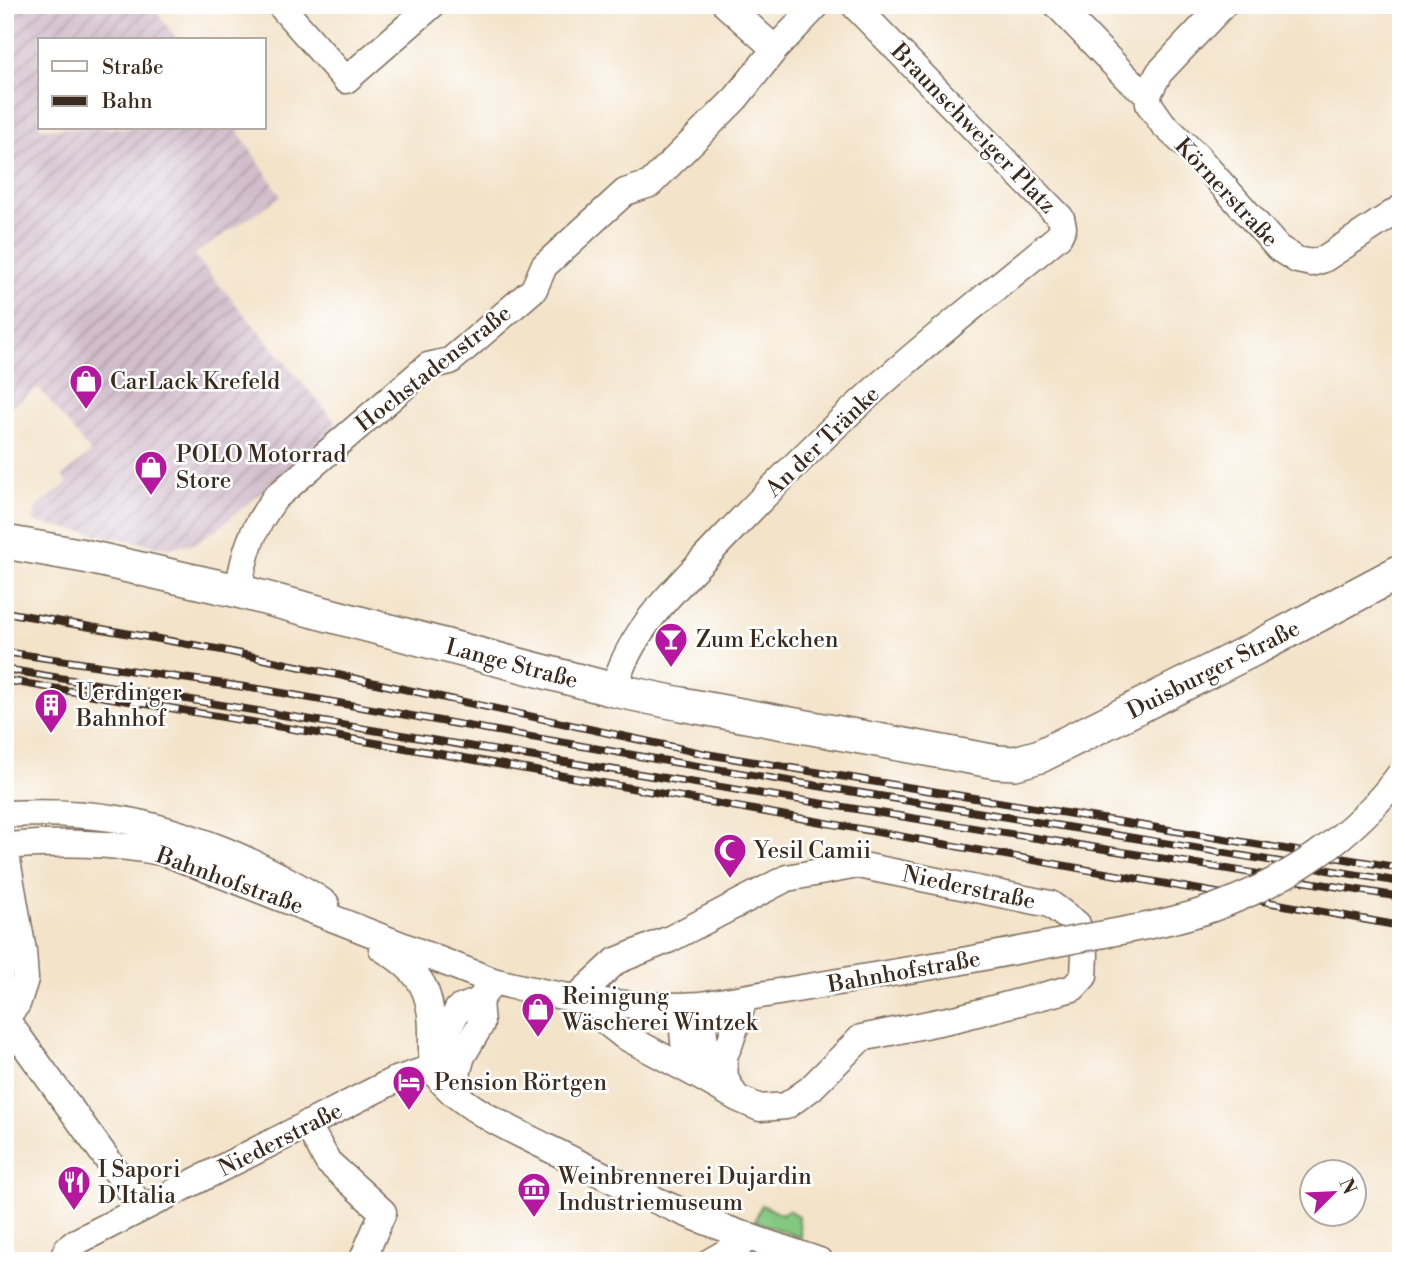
<svg xmlns="http://www.w3.org/2000/svg" width="1406" height="1266" font-family="'Libre Bodoni',serif">
<defs>
<pattern id="industrial-furrows" width="10" height="10" patternUnits="userSpaceOnUse" patternTransform="scale(1.75)"><rect width="10" height="10" fill="#d1bdcb"/><path d="M-1 1l2-2M0 10L10 0M9 11l2-2" fill="none" stroke="#ab9aa4"/></pattern>
</defs>
<rect width="100%" height="100%" fill="#fff"/>
<filter id="ink" filterUnits="userSpaceOnUse"><feTurbulence type="fractalNoise" baseFrequency=".0143" numOctaves="2"/><feDisplacementMap in="SourceGraphic" scale="14" xChannelSelector="R" yChannelSelector="G"/><feConvolveMatrix kernelMatrix="1 2 1 2 8 2 1 2 1" color-interpolation-filters="sRGB"/></filter>
<filter id="wash" filterUnits="userSpaceOnUse"><feTurbulence type="fractalNoise" baseFrequency=".00686" numOctaves="4" result="noise"/><feDisplacementMap in="SourceGraphic" scale="28" xChannelSelector="R" yChannelSelector="G"/><feGaussianBlur stdDeviation="1.57" result="paint"/><feColorMatrix in="noise" values="0 0 0 0 0 0 0 0 0 0 0 0 0 0 0 0 0 1.4 0 .05"/><feComposite in="paint" operator="in"/></filter>
<g filter="url(#wash)">
<rect width="100%" height="100%" fill="#f3e3c9"/>
<path fill="url(#industrial-furrows)" d="M5,5H152L177,40H40V128H236L281,196L194,255L339,426L221,526L196,543L169,548L33,522L36,508L67,483L62,476L91,453L39,388L5,410Z"/>
<path fill="#83c780" stroke="#5f784f" stroke-width="2" d="M761,1205L782,1214L788,1210L798,1216L801,1238L755,1221Z"/>
</g>
<g filter="url(#ink)">
<g fill="none" stroke-linecap="round" stroke-linejoin="round">
<defs>
<path id="minor" d="M280,5L346,80L432,5
M726,5L775,49
M1057,5L1128,79L1148,94
M1223,5L1159,73L1148,94L1149,104L1163,124L1196,155L1278,248L1297,260L1312,263L1324,259L1401,208
M238,591C245,551 251,531 275,498L428,366L450,361L534,289L544,266L625,192L650,184L736,98L775,49L817,5
M614,690C628,631 677,588 717,545C776,483 838,420 904,364C955,320 1008,279 1059,236L1063,227L1061,218L854,5
M5,814C91,810 147,819 226,851C261,866 294,882 326,904
M5,846C62,842 110,842 166,853L493,981C560,998 632,1010 701,1005L957,962
M5,849L23,951L25,979L17,1004L5,1018L131,1192L141,1209
M382,948C422,972 433,992 432,1039C432,1057 430,1070 444,1084C471,1112 513,1130 548,1148C593,1170 637,1193 683,1212C727,1231 774,1245 819,1261
M576,998L616,961L670,939L787,878L858,865L1050,904L1077,924L1085,954L1084,976L1073,988L958,1018L861,1038L810,1089L786,1106L760,1108L737,1098L697,1075L684,1042L681,1007
M599,1001L605,1021L624,1036L697,1075
M701,1005L705,1044L734,1094
M725,1081L724,1056L730,1043L744,999
M456,1095L458,1070L462,1056L481,1024L479,1001
M307,1124L328,1162L383,1212L362,1261
M62,1261L67,1249L76,1242L393,1081L432,1068L443,1039L458,1009L479,1001L493,981
M711,1261L741,1244L746,1235"/>
<path id="major" d="M5,542L84,556L238,591L614,690L681,704L997,762L1015,763L1040,756L1258,647L1401,571"/>
</defs>
<use href="#minor" stroke="#7b6b5a" stroke-width="29"/>
<use href="#major" stroke="#7b6b5a" stroke-width="36"/>
<use href="#minor" stroke="#fff" stroke-width="26"/>
<use href="#major" stroke="#fff" stroke-width="33"/>
<defs>
<path id="rail" d="M5,612L222,650L706,754L1401,868
M5,652L265,690L661,760L1401,882
M5,669L559,761L1401,897
M5,680L464,758L1401,926"/>
</defs>
<use href="#rail" stroke="#3b2a1e" stroke-width="8"/>
<use href="#rail" stroke="#fff" stroke-width="5" stroke-dasharray="16" stroke-linecap="butt"/>
<defs>
<path id="minor-bridge" d="M957,962C1005,953 1052,944 1099,935C1137,928 1177,921 1213,908C1286,882 1355,836 1401,773"/>
</defs>
<use href="#minor-bridge" stroke="#7b6b5a" stroke-width="29" stroke-linecap="butt"/>
<use href="#minor-bridge" stroke="#fff" stroke-width="26"/>
</g>
</g>
<defs>
<symbol id="shop-pin" viewBox="-11 -11 22 30"><path d="M0 17L-7.5 6A9.5 9.5 0 1 1 7.5 6Z" fill="#b5179e" stroke="#fff"/><path d="M-5-2.5h2.3a2.7 3.5 0 0 1 5.4 0H5L5.5 6h-11ZM-1.5-2.5h3a1.5 2.3 0 0 0-3 0Z" fill="#fff"/></symbol>
<symbol id="bar-pin" viewBox="-11 -11 22 30"><path d="M0 17L-7.5 6A9.5 9.5 0 1 1 7.5 6Z" fill="#b5179e" stroke="#fff"/><path d="M-6-5H6L.8 .8V4.5H3.5V6h-7V4.5H-.8V.8Z" fill="#fff"/></symbol>
<symbol id="building-pin" viewBox="-11 -11 22 30"><path d="M0 17L-7.5 6A9.5 9.5 0 1 1 7.5 6Z" fill="#b5179e" stroke="#fff"/><path d="M-4-6H4V6H1V3H-1V6H-4ZM-2.5-4.3h1.7v1.8h-1.7ZM.8-4.3h1.7v1.8H.8ZM-2.5-1h1.7V.8h-1.7ZM.8-1h1.7V.8H.8Z" fill="#fff"/></symbol>
<symbol id="mosque-pin" viewBox="-11 -11 22 30"><path d="M0 17L-7.5 6A9.5 9.5 0 1 1 7.5 6Z" fill="#b5179e" stroke="#fff"/><path d="M3.5-4.9A6 6 0 1 0 3.5 4.9A5 5 0 1 1 3.5-4.9Z" fill="#fff"/></symbol>
<symbol id="hotel-pin" viewBox="-11 -11 22 30"><path d="M0 17L-7.5 6A9.5 9.5 0 1 1 7.5 6Z" fill="#b5179e" stroke="#fff"/><path d="M-6-4.5h1.5V1H6V5H4.5V3h-9V5H-6ZM-4 0a1.8 1.8 0 1 1 3.6 0ZM.5 0V-2.5h3Q6-2.5 6 0Z" fill="#fff"/></symbol>
<symbol id="restaurant-pin" viewBox="-11 -11 22 30"><path d="M0 17L-7.5 6A9.5 9.5 0 1 1 7.5 6Z" fill="#b5179e" stroke="#fff"/><path d="M-5-6h1v4h1v-4h1v4h1v-4h1v5L-1.5 .5V6h-2V.5L-5-1ZM5-6V6H3V1.5H1.5Q1.5-4 5-6Z" fill="#fff"/></symbol>
<symbol id="museum-pin" viewBox="-11 -11 22 30"><path d="M0 17L-7.5 6A9.5 9.5 0 1 1 7.5 6Z" fill="#b5179e" stroke="#fff"/><path d="M0-6L6-3V-2H-6V-3ZM-5-1h2V3h-2ZM-1-1h2V3h-2ZM3-1h2V3H3ZM-6 4H6V6H-6Z" fill="#fff"/></symbol>
</defs>
<g fill-rule="evenodd">
<use href="#shop-pin" x="67" y="362" width="38" height="52"/>
<use href="#shop-pin" x="132" y="448" width="38" height="52"/>
<use href="#bar-pin" x="652" y="620" width="38" height="52"/>
<use href="#building-pin" x="32" y="686" width="38" height="52"/>
<use href="#mosque-pin" x="711" y="831" width="38" height="52"/>
<use href="#shop-pin" x="519" y="990" width="38" height="52"/>
<use href="#hotel-pin" x="390" y="1063" width="38" height="52"/>
<use href="#restaurant-pin" x="55" y="1163" width="38" height="52"/>
<use href="#museum-pin" x="515" y="1170" width="38" height="52"/>
</g>
<g text-anchor="middle" stroke-width="5" stroke-linejoin="round" paint-order="stroke">
<g font-size="23" fill="#3b2a1e" stroke="#fff">
<text transform="translate(974 128) rotate(46)" y="8">Braunschweiger Platz</text>
<text transform="translate(1227 192) rotate(47)" y="8">Körnerstraße</text>
<text transform="translate(433 368) rotate(-38)" y="8">Hochstadenstraße</text>
<text transform="translate(822 441) rotate(-44)" y="8">An der Tränke</text>
<text transform="translate(512 663) rotate(15)" y="8">Lange Straße</text>
<text transform="translate(1213 669) rotate(-27)" y="8">Duisburger Straße</text>
<text transform="translate(230 880) rotate(20)" y="8">Bahnhofstraße</text>
<text transform="translate(969 887) rotate(12)" y="8">Niederstraße</text>
<text transform="translate(904 971) rotate(-10)" y="8">Bahnhofstraße</text>
<text transform="translate(280 1139) rotate(-27)" y="8">Niederstraße</text>
</g>
<g font-size="23" fill="#3b2a1e" stroke="#fff" text-anchor="start">
<text x="110" y="389">CarLack Krefeld</text>
<text x="176" y="462">POLO Motorrad<tspan x="176" dy="26">Store</tspan></text>
<text x="696" y="647">Zum Eckchen</text>
<text x="76" y="700">Uerdinger<tspan x="76" dy="26">Bahnhof</tspan></text>
<text x="754" y="858">Yesil Camii</text>
<text x="562" y="1004">Reinigung<tspan x="562" dy="26">Wäscherei Wintzek</tspan></text>
<text x="434" y="1090">Pension Rörtgen</text>
<text x="98" y="1177">I Sapori<tspan x="98" dy="26">D'Italia</tspan></text>
<text x="558" y="1184">Weinbrennerei Dujardin<tspan x="558" dy="26">Industriemuseum</tspan></text>
</g>
</g>
<rect width="1406" height="1266" fill="none" stroke="#fff" stroke-width="28"/>
<rect x="38" y="38" width="228" height="91" fill="#ffffff" stroke="#b1aaa5" stroke-width="2"/>
<rect x="52" y="61" width="35" height="10" fill="#ffffff" stroke="#b1aaa5" stroke-width="2"/>
<text x="102" y="74" font-size="21" fill="#3b2a1e">Straße</text>
<rect x="52" y="96" width="35" height="10" fill="#3b2a1e" stroke="#b1aaa5" stroke-width="2"/>
<text x="102" y="108" font-size="21" fill="#3b2a1e">Bahn</text>
<g transform="translate(1333 1193) rotate(66)"><circle r="33" fill="#ffffff" stroke="#b1aaa5" stroke-width="2"/>
<path d="M0-5L12 26L0 18L-12 26Z" fill="#b5179e"/>
<text y="-10" font-size="19" font-weight="bold" text-anchor="middle" fill="#3b2a1e">N</text>
</g>
</svg>
